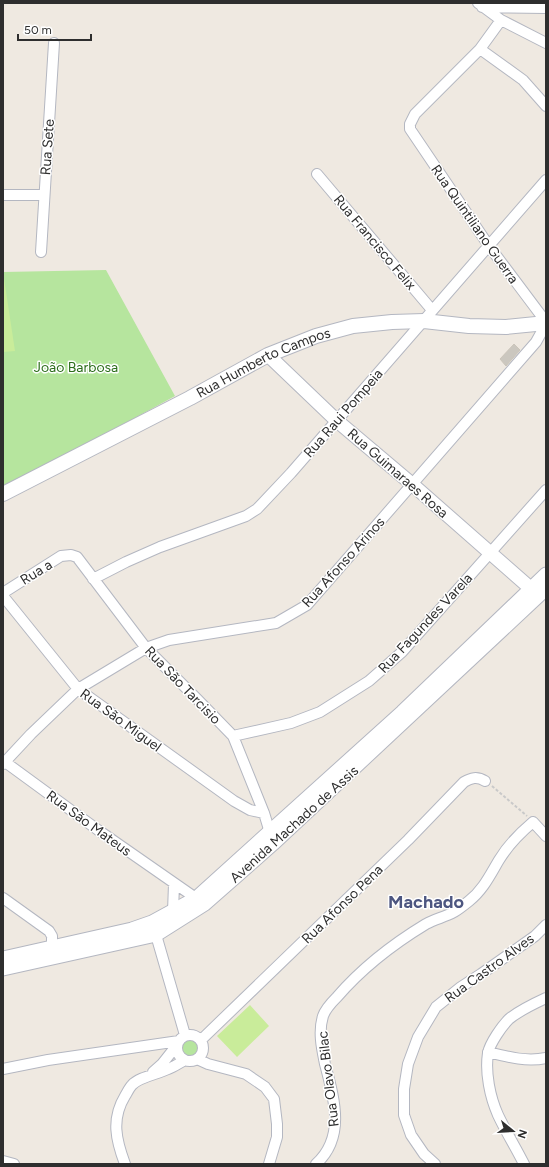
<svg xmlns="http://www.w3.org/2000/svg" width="549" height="1167" font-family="Figtree,sans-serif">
<rect width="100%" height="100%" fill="#efe9e1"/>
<path fill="#b6e59e" d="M106,270L175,396L3,490V272Z
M180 1048a10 10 0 1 1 20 0a10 10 0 1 1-20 0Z"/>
<path fill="#c9ec9a" d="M3,272L15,351L3,352Z
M250,1005L269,1026L237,1057L217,1036Z"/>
<path fill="#cbc7bf" stroke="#cbc5ba" d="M514,344L520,350L506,366L500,359Z"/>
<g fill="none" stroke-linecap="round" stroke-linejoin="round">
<defs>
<path id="minor" d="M478,3L501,20L546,43
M482,7L546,8
M501,20L480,49L415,114L410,124V129L489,246L546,322
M480,49L523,80L546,106
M317,174L432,310
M3,195H44
M41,252L54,43
M93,579L126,562L160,547L246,516L257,509L291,473L546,180
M3,593L61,556L71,555L77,557L146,648L198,700L233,736L264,813L271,836
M3,596L78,689L234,801L250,810L264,813
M233,736L291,723L320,712L369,681L402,652L546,490
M5,762L98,830L200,901
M3,764L31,734L78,689L146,648L169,640L276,623L307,605L536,342L546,324
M3,898L49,931L52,936V953
M173,912L174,884
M154,928L185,1035
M177 1048a13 13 0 1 1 26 0a13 13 0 1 1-26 0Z
M201,1040L408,840L464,782C471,778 477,776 485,781
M488,1052C508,1057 526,1062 546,1058
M197,1059L208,1064L246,1074L265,1087L274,1099L277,1124V1137L269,1164
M3,1069L48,1060L179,1041
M153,1072L162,1064L177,1045
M3,1161L14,1164
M125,1164C116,1140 111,1119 125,1096C127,1093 129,1088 132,1085C139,1077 158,1074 168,1069C174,1067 179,1063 185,1060
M316,1164C346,1137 334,1098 325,1064C322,1049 318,1032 323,1016C325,1010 332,1002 337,997C362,968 393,944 426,924C435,919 445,917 454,912C459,909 464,905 469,901C483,890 490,875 499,860C508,845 520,833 533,822L546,836
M435,1164L424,1154L411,1135L404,1115V1089L408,1064L418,1037L436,1007L461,987L481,974L535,936L546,925
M524,1164C516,1148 506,1132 498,1115C490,1097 485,1073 488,1053C490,1043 502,1026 509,1019C520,1010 533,1004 546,998"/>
<path id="tertiary" d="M268,355L336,420L413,485L537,594
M3,958L132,929L152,922L196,898L402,712L546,574
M3,969L156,935L205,904L273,844L546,589"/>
<g id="secondary">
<path id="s1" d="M3,494L190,398L268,355L316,336L353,326L392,322L424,321L469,326L506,327L546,323"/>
</g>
</defs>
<use href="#minor" stroke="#b4b7c1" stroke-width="12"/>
<use href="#tertiary" stroke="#b4b7c1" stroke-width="15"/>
<use href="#secondary" stroke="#b4b7c1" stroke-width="16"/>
<path stroke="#c9c9c9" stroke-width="2" stroke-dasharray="3 2" stroke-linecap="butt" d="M492,786L527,816"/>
<use href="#minor" stroke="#fff" stroke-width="10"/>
<use href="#tertiary" stroke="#fff" stroke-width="13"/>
<use href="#secondary" stroke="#fff" stroke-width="14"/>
</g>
<g text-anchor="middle" stroke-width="3" stroke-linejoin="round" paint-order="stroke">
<g font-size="14" fill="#2e2e2e" stroke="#fff">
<text transform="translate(47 147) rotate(-86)" y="5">Rua Sete</text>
<text transform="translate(475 224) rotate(55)" y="5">Rua Quintiliano Guerra</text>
<text transform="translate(375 242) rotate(50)" y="5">Rua Francisco Felix</text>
<text dy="5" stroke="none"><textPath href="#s1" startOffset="292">Rua Humberto Campos</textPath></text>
<text transform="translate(343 413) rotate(-49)" y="5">Rua Raui Pompeia</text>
<text transform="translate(398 473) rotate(41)" y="5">Rua Guimaraes Rosa</text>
<text transform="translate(343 562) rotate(-48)" y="5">Rua Afonso Arinos</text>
<text transform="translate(36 572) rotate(-32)" y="5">Rua a</text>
<text transform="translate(425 623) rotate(-47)" y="5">Rua Fagundes Varela</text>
<text transform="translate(183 685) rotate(46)" y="5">Rua São Tarcisio</text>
<text transform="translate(121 720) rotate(36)" y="5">Rua São Miguel</text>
<text transform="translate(89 823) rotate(36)" y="5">Rua São Mateus</text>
<text transform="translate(294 824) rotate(-42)" y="5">Avenida Machado de Assis</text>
<text transform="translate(342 904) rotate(-44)" y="5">Rua Afonso Pena</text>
<text transform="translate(489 968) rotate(-36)" y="5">Rua Castro Alves</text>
<text transform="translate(328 1079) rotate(-97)" y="5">Rua Olavo Bilac</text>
</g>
<g font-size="14" fill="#2c6e1b" stroke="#fff">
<text x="76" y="372">João Barbosa</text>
</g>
<g font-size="18" font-weight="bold" fill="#4d5680" stroke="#fff">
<text x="426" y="908">Machado</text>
</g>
</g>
<rect width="549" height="1167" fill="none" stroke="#2e2e2e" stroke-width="8"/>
<g transform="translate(513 1131) rotate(108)" stroke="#ffffff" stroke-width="3" paint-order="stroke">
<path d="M0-3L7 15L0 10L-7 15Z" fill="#2e2e2e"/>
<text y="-6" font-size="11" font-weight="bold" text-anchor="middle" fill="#2e2e2e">N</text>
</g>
<path d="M18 34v6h73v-6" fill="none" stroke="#2e2e2e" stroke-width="2"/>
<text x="24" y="34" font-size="12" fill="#2e2e2e" stroke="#ffffff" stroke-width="3" paint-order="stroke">50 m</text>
</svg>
